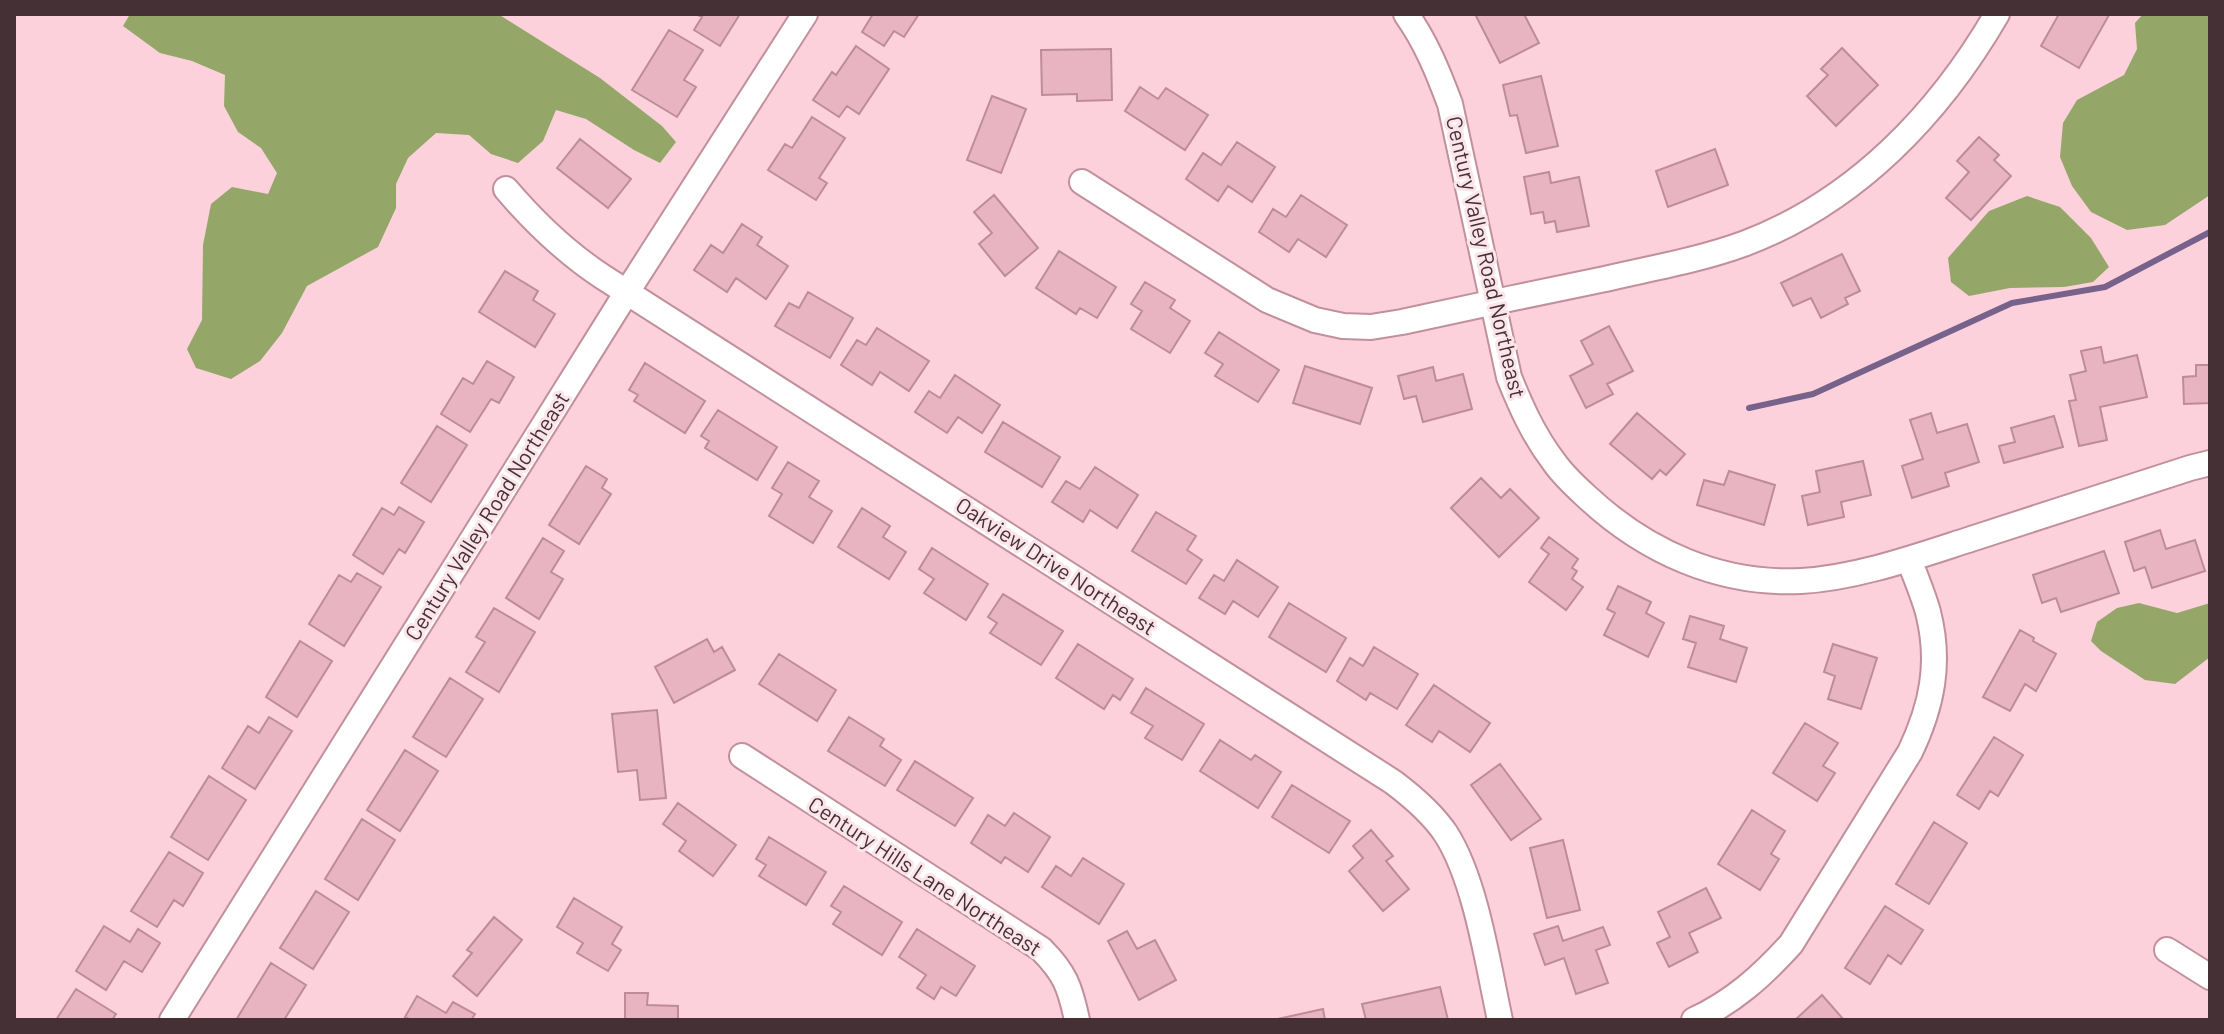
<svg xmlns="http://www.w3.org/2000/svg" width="2224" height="1034" font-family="Barlow,sans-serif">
<rect width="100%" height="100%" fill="#fcd1dc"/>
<path fill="#95a669" d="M130,14H498L600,78L662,126L676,142L660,163L634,150L586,119L556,110L543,141L518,163L491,154L469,135L436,133L408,158L396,184V208L378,247L307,286L282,333L260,361L231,379L196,368L187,349L202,320L203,245L211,204L232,187L268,194L277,173L261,148L238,132L224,106L225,75L192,61L160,53L123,26Z
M2143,14H2210V195L2165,225L2127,230L2091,212L2072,186L2060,157L2063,123L2077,100L2124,75L2137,49L2135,23Z
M2027,196L2060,207L2091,238L2109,267L2093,282L2064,287L2010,288L1969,296L1951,282L1948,258L1989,211Z
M2139,603L2177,613L2210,603V657L2175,684L2145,680L2101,651L2091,641L2097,622L2117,608Z"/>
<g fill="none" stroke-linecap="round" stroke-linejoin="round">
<path stroke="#76628a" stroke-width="6" d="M1749,408L1813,394L2012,303L2105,287L2210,232"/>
</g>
<path fill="#e8b4c2" stroke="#be8c99" stroke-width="2" d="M696,14H740L720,46L694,30L702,17Z
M873,14H919L904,37L894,31L884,46L862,32Z
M1475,14H1524L1539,43L1500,63Z
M2059,14L2109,15L2079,68L2041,46Z
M669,30L703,50L684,80L696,87L677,117L632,90Z
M856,46L889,69L859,114L847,106L839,117L813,100L832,72L836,75Z
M1842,48L1878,85L1836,126L1807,96L1828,75L1821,69Z
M1111,49L1112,100L1077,101V94L1042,95L1041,50Z
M1541,76L1558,146L1526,153L1517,115L1510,116L1503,85Z
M1140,87L1158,99L1166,88L1208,115L1185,150L1125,111Z
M992,96L1026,109L1001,173L967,160Z
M812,117L845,138L819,178L827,183L816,200L768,170L785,144L792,148Z
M1979,137L1999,155L1994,160L2011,176L1971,220L1946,198L1969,172L1957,161Z
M580,139L631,179L608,208L557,168Z
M1237,142L1275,167L1252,202L1228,186L1218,201L1186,179L1203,153L1221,165Z
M1715,149L1728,185L1668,207L1656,171Z
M1549,172L1551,183L1579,177L1589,226L1557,232L1555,221L1545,223L1543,212L1531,214L1524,177Z
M994,195L1038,248L1005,276L979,244L992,233L974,212Z
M1301,195L1347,225L1326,257L1298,239L1289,252L1259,232L1273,209L1286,217Z
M742,224L762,237L757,245L788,266L766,299L736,278L727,292L694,270L711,245L723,253Z
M1059,251L1116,287L1097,318L1080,308L1076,314L1036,288Z
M1842,254L1860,291L1845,298L1848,304L1821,318L1811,298L1793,306L1781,283Z
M505,271L538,291L533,300L555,314L535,347L479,312Z
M1145,282L1175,300L1170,308L1190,321L1170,353L1131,329L1142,311L1131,304Z
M808,292L853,318L830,358L775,326L789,303L799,308Z
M1609,326L1633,371L1607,384L1613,394L1586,408L1570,376L1593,364L1581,341Z
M877,328L929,361L909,391L880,372L872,385L841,365L857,340L866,345Z
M1219,332L1279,370L1258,402L1215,376L1223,364L1205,353Z
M2101,347L2104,363L2137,355L2147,397L2100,407L2107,440L2079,446L2069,401L2076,400L2070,375L2086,371L2081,351Z
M487,361L514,377L499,403L491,399L470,432L441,414L463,378L473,384Z
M645,363L705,401L685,433L634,401L638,395L629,390Z
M2196,365H2210V403L2184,404L2183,377L2196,376Z
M1305,366L1372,388L1360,424L1293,403Z
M1433,367L1436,381L1463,374L1472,409L1423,422L1416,396L1404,399L1398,376Z
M955,375L1000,405L982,433L958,417L947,433L915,412L929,391L940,398Z
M718,410L777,447L757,480L705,448L709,441L701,436Z
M1637,413L1685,454L1666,475L1660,470L1652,479L1610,444Z
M1931,413L1937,433L1967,424L1979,462L1945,473L1949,486L1912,498L1902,466L1923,459L1910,420Z
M2054,416L2063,447L2004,463L1999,446L2015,442L2011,428Z
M1003,422L1060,457L1042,487L985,452Z
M437,426L467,445L431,502L401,483Z
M1863,461L1871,495L1841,502L1844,517L1808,525L1802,496L1820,492L1816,471Z
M788,462L819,481L809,497L832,511L813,543L769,516L782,494L772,488Z
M586,466L607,479L602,488L611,494L579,544L549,525Z
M1095,467L1138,495L1117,528L1090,510L1083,522L1052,502L1066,481L1080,489Z
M1729,471L1775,485L1764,525L1697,505L1704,480L1724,485Z
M1481,478L1501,498L1510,489L1539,518L1499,557L1451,508Z
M399,507L424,522L405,553L399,549L383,574L353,555L382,508L394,515Z
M862,508L890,526L883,537L906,552L889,579L838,547Z
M1156,512L1196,536L1187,550L1202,560L1186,584L1132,551Z
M2160,530L2166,549L2195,540L2205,571L2152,588L2145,567L2134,571L2125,542Z
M1549,537L1578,559L1572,568L1577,571L1572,579L1583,587L1566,610L1529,582L1549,554L1541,548Z
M543,538L564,551L551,572L563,579L539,619L506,598Z
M932,548L988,584L966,620L924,593L934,579L919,569Z
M2104,551L2119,593L2061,612L2056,598L2042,603L2033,575Z
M1237,560L1278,587L1258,617L1233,601L1225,614L1199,598L1214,575L1224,581Z
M357,573L381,587L344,646L309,624L339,575L351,582Z
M1618,586L1651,602L1646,613L1664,623L1648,657L1604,635L1615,613L1607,609Z
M1003,594L1063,631L1041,665L990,633L997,623L988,617Z
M1289,603L1346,638L1326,672L1269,637Z
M494,608L535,632L499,692L466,672L485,642L476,637Z
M1690,616L1724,626L1720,639L1747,648L1736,682L1688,667L1696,643L1683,639Z
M2020,630L2034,638L2033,641L2056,654L2036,691L2025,684L2010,711L1983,697Z
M707,639L714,652L722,647L735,670L674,703L655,667Z
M300,641L332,661L297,717L266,697Z
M1078,644L1133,679L1120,700L1113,695L1104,709L1056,678Z
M1833,644L1877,658L1861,709L1828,699L1835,676L1824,672Z
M1374,647L1418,674L1397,709L1370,693L1366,700L1337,681L1350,658L1363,666Z
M779,654L836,690L817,721L759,684Z
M450,678L483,699L446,757L413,737Z
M1434,685L1490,723L1470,752L1439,731L1432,742L1406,725Z
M1146,688L1204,724L1182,760L1145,738L1153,726L1131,713Z
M657,710L666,798L640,800L637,770L618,772L612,714Z
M269,717L292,731L255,789L222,768L248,726L259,733Z
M849,717L884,739L880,746L901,760L885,786L828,751Z
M1805,723L1838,743L1823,766L1835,773L1817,801L1773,773Z
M1994,737L2023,755L1998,796L1990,791L1979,809L1957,795Z
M1220,740L1251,760L1255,755L1281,772L1258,808L1200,771Z
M405,750L438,771L400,831L367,810Z
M915,761L973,798L955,826L897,790Z
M1500,764L1541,819L1511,840L1471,785Z
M209,776L246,800L208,860L171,837Z
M1292,785L1350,821L1329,853L1272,817Z
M678,803L736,845L713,876L679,851L686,841L663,824Z
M1752,810L1785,831L1771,854L1779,859L1760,890L1718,864Z
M1014,813L1050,837L1028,872L1005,857L1001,863L971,843L988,815L1005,826Z
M362,819L395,840L358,900L325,879Z
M1934,822L1967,843L1929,904L1896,884Z
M1371,830L1393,856L1386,861L1409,889L1383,911L1349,871L1363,858L1353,846Z
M769,837L826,872L806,905L759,876L766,865L756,859Z
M1563,840L1580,910L1547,918L1530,848Z
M169,852L203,873L183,906L174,900L157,927L131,911Z
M1083,858L1124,884L1099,924L1042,887L1056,866L1071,876Z
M844,886L902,922L882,955L833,924L841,912L831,906Z
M1706,888L1721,918L1689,933L1698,952L1669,967L1657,943L1670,937L1658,912Z
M316,891L349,912L313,969L280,948Z
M574,898L622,927L612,944L621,950L608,971L577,953L583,943L557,927Z
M1885,906L1923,930L1901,964L1888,955L1870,984L1845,968Z
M494,917L522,940L477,996L453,976L472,953L467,950Z
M104,926L130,942L138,929L160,943L142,972L124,961L106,990L76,971Z
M1558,926L1563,941L1603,927L1610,945L1596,950L1608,983L1576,994L1564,958L1545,965L1534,934Z
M917,929L975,966L956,996L941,987L934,999L917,988L926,975L899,957Z
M1127,931L1137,949L1155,940L1176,980L1139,1000L1108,941Z
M271,963L306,985L284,1020H236Z
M1440,987L1448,1020H1366L1362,1004Z
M76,989L116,1014L112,1020H56Z
M625,993H648L647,1005L678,1006V1020H625Z
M1822,995L1844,1020H1795Z
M417,996L446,1013L453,1002L475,1014L471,1020H411L405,1017Z
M1323,1009L1325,1020H1273Z"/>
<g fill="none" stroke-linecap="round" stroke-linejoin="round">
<defs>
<path id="minor" d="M1406,14C1426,42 1438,72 1450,104L1509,377C1521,407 1534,436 1554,462C1563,475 1576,487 1587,497C1646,552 1720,585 1801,581C1857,578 1918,556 1971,539C2044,515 2117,492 2190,468L2210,463
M1082,182L1267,300L1315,320L1343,326L1371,327L1402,322C1470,307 1537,293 1605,279C1652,268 1700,260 1746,243C1856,201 1939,114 1997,14
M506,189C535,223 565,252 603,277L1393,782C1413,797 1432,813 1446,834C1476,881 1488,965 1500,1020
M742,756L1041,949C1065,973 1070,987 1077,1020
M2167,950L2210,977
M172,1020L627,292L805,14
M1694,1020C1733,1002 1762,976 1791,944L1910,752C1932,706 1941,663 1928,612C1923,594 1915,576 1909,559"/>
</defs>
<use href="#minor" stroke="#c2909d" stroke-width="28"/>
<use href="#minor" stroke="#fff" stroke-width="24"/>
</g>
<g text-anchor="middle" stroke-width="6" stroke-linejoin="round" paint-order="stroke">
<g font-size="22" fill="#453036" stroke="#fbe5ea">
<text transform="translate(1486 257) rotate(77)" y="8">Century Valley Road Northeast</text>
<text transform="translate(487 516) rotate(-58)" y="8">Century Valley Road Northeast</text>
<text transform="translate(1056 566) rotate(33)" y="8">Oakview Drive Northeast</text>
<text transform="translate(925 876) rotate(33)" y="8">Century Hills Lane Northeast</text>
</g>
</g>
<rect width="2224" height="1034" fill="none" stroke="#453036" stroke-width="32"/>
</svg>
